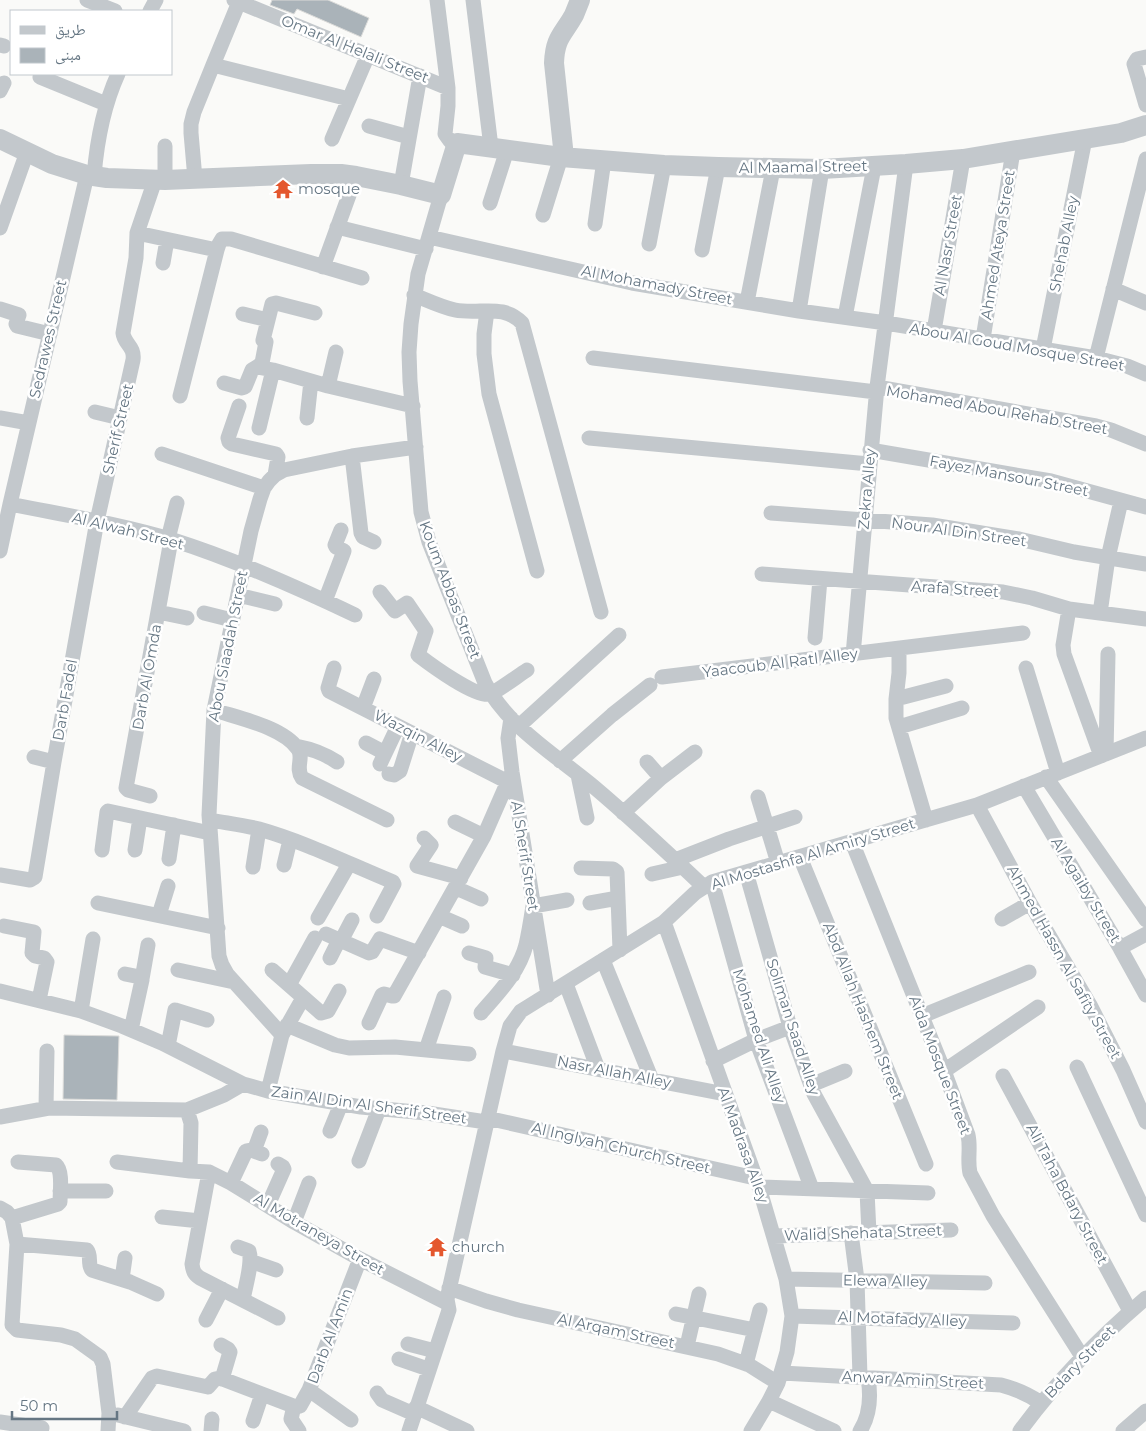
<svg xmlns="http://www.w3.org/2000/svg" width="1146" height="1431" font-family="Montserrat,'Noto Naskh Arabic',sans-serif">
<rect width="100%" height="100%" fill="#fafaf8"/>
<path fill="#aab3b9" stroke="#dcdcda" d="M272,0H328L369,18L361,37L297,9L294,14L270,5Z
M64,1035L119,1036L117,1100L63,1099Z"/>
<g fill="none" stroke-linecap="round" stroke-linejoin="round">
<path stroke="#c3c8cc" stroke-width="15" d="M87,0L115,11
M234,0L448,88
M437,0L448,88V106L445,134L450,141L457,143
M473,0L491,147
M150,11L156,0
M0,45L4,46
M1146,57L1137,59L1134,64L1146,105
M213,65L349,99
M40,77L106,104
M0,91L4,83
M369,126L409,137
M332,139L368,55
M165,146V180
M94,176C97,140 103,107 118,74
M195,179L191,133V124L194,112L213,65L239,2
M401,185L420,76
M441,195L418,274L411,324L409,352L410,381L421,512L429,542L485,683C508,727 557,756 594,787C632,819 668,853 704,887
M490,203L507,150
M543,215L561,157
M595,224L604,160
M337,227L426,249
M0,228L27,152
M137,233L217,250
M429,237L632,283L799,311L886,323L1096,358L1127,366L1146,374
M649,244L664,165
M702,250L718,167
M163,263L167,240
M323,267L356,176
M1113,289L1146,303
M414,295C427,300 441,307 455,310C480,315 503,303 522,323L601,612
M747,302L773,169
M0,309L19,315L16,324L17,326L50,334
M487,311L484,334V354L489,394L537,571
M799,311L822,169
M243,314L268,320
M845,317L874,167
M934,331L963,159
M983,339L1013,151
M1043,349L1085,139
M593,358L876,392
M1096,358L1146,159
M257,367L273,370L328,386L413,406
M224,383L242,388L245,387L252,370L257,367L262,363L266,342L263,340L272,304L276,303L315,313
M328,386L336,352
M877,387L1096,426L1111,430L1146,444
M180,396L217,250L219,244L222,239H231L362,278
M239,406L228,438L229,442L232,444L276,454L278,457L275,475
M95,412L120,418
M0,418L29,423
M307,418L311,381
M259,428L273,370
M589,438L869,464
M870,450L1051,481L1146,507
M162,454L264,488
M352,456L361,533L363,537L374,542
M10,504C64,515 120,524 173,540C236,560 296,587 355,615
M771,513L932,525L1019,539L1074,552L1146,564
M168,539L177,503
M0,551L10,504L87,175
M762,574L1003,592L1032,598L1069,609L1146,619
M380,592L395,611L407,603L426,631L418,655C431,665 476,698 490,694C498,691 519,675 527,670
M238,595L275,604
M325,601L344,551L336,547L335,545L341,530
M1069,609L1063,645L1064,654L1101,756
M158,612L187,618
M204,613L232,620
M1100,613L1108,558L1121,501
M815,638L820,579
M899,649V673L896,699V718L926,820
M853,655L877,387L906,164
M334,668L328,688L329,691L508,782
M1026,668L1058,773
M662,677L1023,633
M896,699L946,686
M363,708L374,679
M214,710C238,718 283,727 298,749C304,758 295,768 302,778L387,820
M511,718L508,738L512,772L548,995
M519,726L619,635
M899,727L962,708
M366,743L385,753
M296,746C312,749 324,753 337,762
M1106,754L1108,654
M34,757L54,762
M560,761L612,715L650,685
M647,762L661,778
M380,764L398,726
M389,774L394,775L400,771L412,733
M578,775L587,818
M1046,777L1146,920
M1024,786L1120,948L1146,995
M150,796L128,790L126,788L171,540
M758,797L778,863
M977,805L1030,903L1090,1005L1123,1070L1146,1122
M623,813L661,778L695,752
M210,820C226,823 243,825 259,829C305,842 349,864 393,882L394,884L377,916
M455,822L484,836
M424,838L431,845L417,866L461,878
M852,842L944,1071L968,1135C971,1148 967,1160 970,1173L993,1216L1083,1358
M102,850L107,812L108,811L210,833
M135,850L140,818
M800,857L926,1164
M169,859L174,825
M675,860L729,839L795,817
M284,865L290,840
M253,867L259,829
M581,868L613,869L617,872L620,950
M746,872L790,1027L814,1094L867,1191L869,1233
M652,874L683,867
M0,875L30,880L35,877L54,762L97,521L133,360C135,346 124,344 123,333L136,258L137,233L155,180
M712,882L756,1040L812,1189
M456,888L481,899
M98,903L218,928
M590,903L618,898
M159,915L168,886
M439,916L462,926
M318,918L349,864
M1002,919L1030,903
M664,922L759,1187L786,1279L792,1316L787,1352L778,1383L769,1401L751,1431
M4,926L34,932L32,953L35,956L44,958L47,962L39,1000
M326,934L369,953L372,952L380,939L419,953
M341,941L352,920
M1120,948L1146,934
M469,953L486,958L485,967L513,975
M330,958L339,940
M603,960L652,1080
M178,970L234,982
M272,970L321,1013L328,1011L339,991
M125,974L140,977L142,980L131,1030
M142,979L148,945
M566,984L598,1069
M289,985L315,938
M0,991L81,1011L122,1026L162,1043L243,1084L268,1091L361,1107L427,1113L486,1122
M81,1011L93,939
M481,1013C499,992 519,972 526,945C529,932 531,919 533,906L567,900
M922,1016L1029,972
M369,1023L382,995L384,994L392,996H394L484,836L512,772
M287,1025L335,1045L349,1048L395,1047L469,1054
M282,1035L227,974L222,965L219,956L210,828L209,815L214,710L251,531L260,499L264,488L269,481L275,475L284,470L352,456L416,447
M168,1046L175,1010L207,1020
M426,1050L444,997
M503,1051L725,1094
M713,1061L756,1040L790,1027
M1077,1067L1146,1215
M944,1071L1038,1007
M1003,1076L1130,1311
M811,1085L845,1071
M268,1091L282,1035L303,998
M46,1108L47,1051
M187,1110L191,1123L190,1171
M0,1117L49,1108L187,1110L224,1095L243,1084
M487,1118L755,1178
M330,1131L341,1104
M254,1151L261,1132
M359,1161L379,1109
M117,1162L190,1171L209,1172L231,1183L294,1222L360,1259L447,1303
M209,1172L192,1264C193,1271 194,1274 200,1278L278,1318
M231,1183L246,1151L251,1150L262,1154
M759,1187L928,1193
M60,1191H106
M268,1205L284,1169L283,1167L278,1164
M0,1208L7,1212L12,1218L17,1244L12,1325L17,1330L61,1335L75,1339L100,1357L103,1364L109,1413L108,1431
M162,1217L200,1221
M12,1218L58,1204L60,1202C60,1192 63,1171 56,1165L18,1162
M294,1222L309,1183
M851,1233L857,1280L860,1377
M774,1236L951,1230
M17,1244L87,1250C92,1256 87,1264 92,1270L130,1282L157,1294
M238,1247L249,1251C253,1263 245,1287 243,1300
M250,1261L276,1270
M122,1279L125,1258
M786,1279L985,1283
M449,1288L486,1301L518,1310L718,1354L749,1365L778,1383
M676,1314L755,1330
M792,1316L1013,1323
M206,1320L222,1289
M408,1344L435,1351
M221,1345L228,1349L230,1352L222,1379
M687,1346L699,1294
M399,1359L428,1369
M746,1364L760,1310
M782,1373L1001,1385C1016,1389 1028,1394 1041,1403
M309,1390L351,1420
M377,1393L382,1400L414,1414
M769,1401L834,1431
M294,1406L291,1419L299,1431
M416,1407L467,1431
M118,1415L184,1431
M125,1417L152,1378L157,1376L208,1387L215,1379L220,1378L296,1407L300,1406L309,1390L360,1259
M253,1421L262,1394
M0,1422L42,1428
M211,1431L212,1419
M409,1431L449,1310L447,1299L503,1051L510,1026L521,1011L664,922L695,893L712,882L977,805L1146,738
M860,1431C871,1414 871,1396 868,1378
M1020,1431C1056,1382 1100,1337 1146,1298
M1123,1431L1146,1411"/>
<path stroke="#c3c8cc" stroke-width="20" d="M0,139L52,164L87,175L107,178L165,180L311,174H341L356,176L401,185L441,195L457,143L561,157L664,165L718,167L822,169L906,164L963,159L1121,133L1146,125
M564,157L554,63C555,37 563,35 574,15C576,10 578,5 580,0"/>
</g>
<defs>
<symbol id="temple-bare" viewBox="-9 -9 18 18"><path d="M0-6L5-2H3V0L6.5 2.5H4V6H1.5V3h-3V6H-4V2.5H-6.5L-3 0V-2H-5Z" fill="#e4572e" stroke="#fff" stroke-width="2.5" paint-order="stroke"/></symbol>
</defs>
<g fill-rule="evenodd">
<use href="#temple-bare" x="269" y="175" width="28" height="28"/>
<use href="#temple-bare" x="423" y="1233" width="28" height="28"/>
</g>
<g text-anchor="middle" stroke-width="5" stroke-linejoin="round" paint-order="stroke">
<g font-size="15" fill="#657683" stroke="#fff">
<text transform="translate(355 49) rotate(22)" y="5">Omar Al Helali Street</text>
<text transform="translate(803 167) rotate(-1)" y="5">Al Maamal Street</text>
<text transform="translate(1064 244) rotate(-79)" y="5">Shehab Alley</text>
<text transform="translate(948 245) rotate(-80)" y="5">Al Nasr Street</text>
<text transform="translate(998 245) rotate(-81)" y="5">Ahmed Ateya Street</text>
<text transform="translate(657 285) rotate(11)" y="5">Al Mohamady Street</text>
<text transform="translate(48 339) rotate(-77)" y="5">Sedrawes Street</text>
<text transform="translate(1017 347) rotate(10)" y="5">Abou Al Goud Mosque Street</text>
<text transform="translate(997 410) rotate(10)" y="5">Mohamed Abou Rehab Street</text>
<text transform="translate(118 429) rotate(-77)" y="5">Sherif Street</text>
<text transform="translate(1009 476) rotate(11)" y="5">Fayez Mansour Street</text>
<text transform="translate(867 489) rotate(-85)" y="5">Zekra Alley</text>
<text transform="translate(128 531) rotate(14)" y="5">Al Alwah Street</text>
<text transform="translate(959 532) rotate(8)" y="5">Nour Al Din Street</text>
<text transform="translate(955 589) rotate(4)" y="5">Arafa Street</text>
<text transform="translate(450 590) rotate(69)" y="5">Koum Abbas Street</text>
<text transform="translate(228 646) rotate(-79)" y="5">Abou Siaadah Street</text>
<text transform="translate(780 663) rotate(-7)" y="5">Yaacoub Al Ratl Alley</text>
<text transform="translate(147 677) rotate(-80)" y="5">Darb Al Omda</text>
<text transform="translate(65 700) rotate(-80)" y="5">Darb Fadel</text>
<text transform="translate(418 736) rotate(27)" y="5">Wazqin Alley</text>
<text transform="translate(813 854) rotate(-17)" y="5">Al Mostashfa Al Amiry Street</text>
<text transform="translate(525 856) rotate(81)" y="5">Al Sherif Street</text>
<text transform="translate(1086 890) rotate(59)" y="5">Al Agaiby Street</text>
<text transform="translate(1064 962) rotate(61)" y="5">Ahmed Hassn Al Safity Street</text>
<text transform="translate(863 1011) rotate(68)" y="5">Abd Allah Hashem Street</text>
<text transform="translate(793 1027) rotate(72)" y="5">Soliman Saad Alley</text>
<text transform="translate(759 1036) rotate(72)" y="5">Mohamed Ali Alley</text>
<text transform="translate(940 1065) rotate(69)" y="5">Aida Mosque Street</text>
<text transform="translate(614 1072) rotate(11)" y="5">Nasr Allah Alley</text>
<text transform="translate(369 1105) rotate(8)" y="5">Zain Al Din Al Sherif Street</text>
<text transform="translate(743 1145) rotate(70)" y="5">Al Madrasa Alley</text>
<text transform="translate(621 1148) rotate(13)" y="5">Al Inglyah Church Street</text>
<text transform="translate(1067 1194) rotate(62)" y="5">Ali Taha Bdary Street</text>
<text transform="translate(863 1233) rotate(-2)" y="5">Walid Shehata Street</text>
<text transform="translate(319 1234) rotate(30)" y="5">Al Motraneya Street</text>
<text transform="translate(885 1281) rotate(1)" y="5">Elewa Alley</text>
<text transform="translate(902 1319) rotate(2)" y="5">Al Motafady Alley</text>
<text transform="translate(616 1331) rotate(12)" y="5">Al Arqam Street</text>
<text transform="translate(330 1336) rotate(-69)" y="5">Darb Al Amin</text>
<text transform="translate(1080 1362) rotate(-46)" y="5">Bdary Street</text>
<text transform="translate(913 1380) rotate(3)" y="5">Anwar Amin Street</text>
</g>
<g font-size="15" fill="#657683" stroke="#fff" text-anchor="start">
<text x="298" y="194">mosque</text>
<text x="452" y="1252">church</text>
</g>
</g>
<rect x="10" y="10" width="162" height="65" fill="#ffffff" stroke="#c1c8cd"/>
<rect x="20" y="26" width="25" height="8" fill="#c3c8cc" stroke="#c1c8cd"/>
<text x="55" y="35" font-size="15" fill="#657683">طريق</text>
<rect x="20" y="48" width="25" height="15" fill="#aab3b9" stroke="#c1c8cd"/>
<text x="55" y="60" font-size="15" fill="#657683">مبنى</text>
<path d="M12 1411v8h105v-8" fill="none" stroke="#657683" stroke-width="2.5"/>
<text x="20" y="1411" font-size="15" fill="#657683" stroke="#ffffff" stroke-width="4" paint-order="stroke">50 m</text>
</svg>
